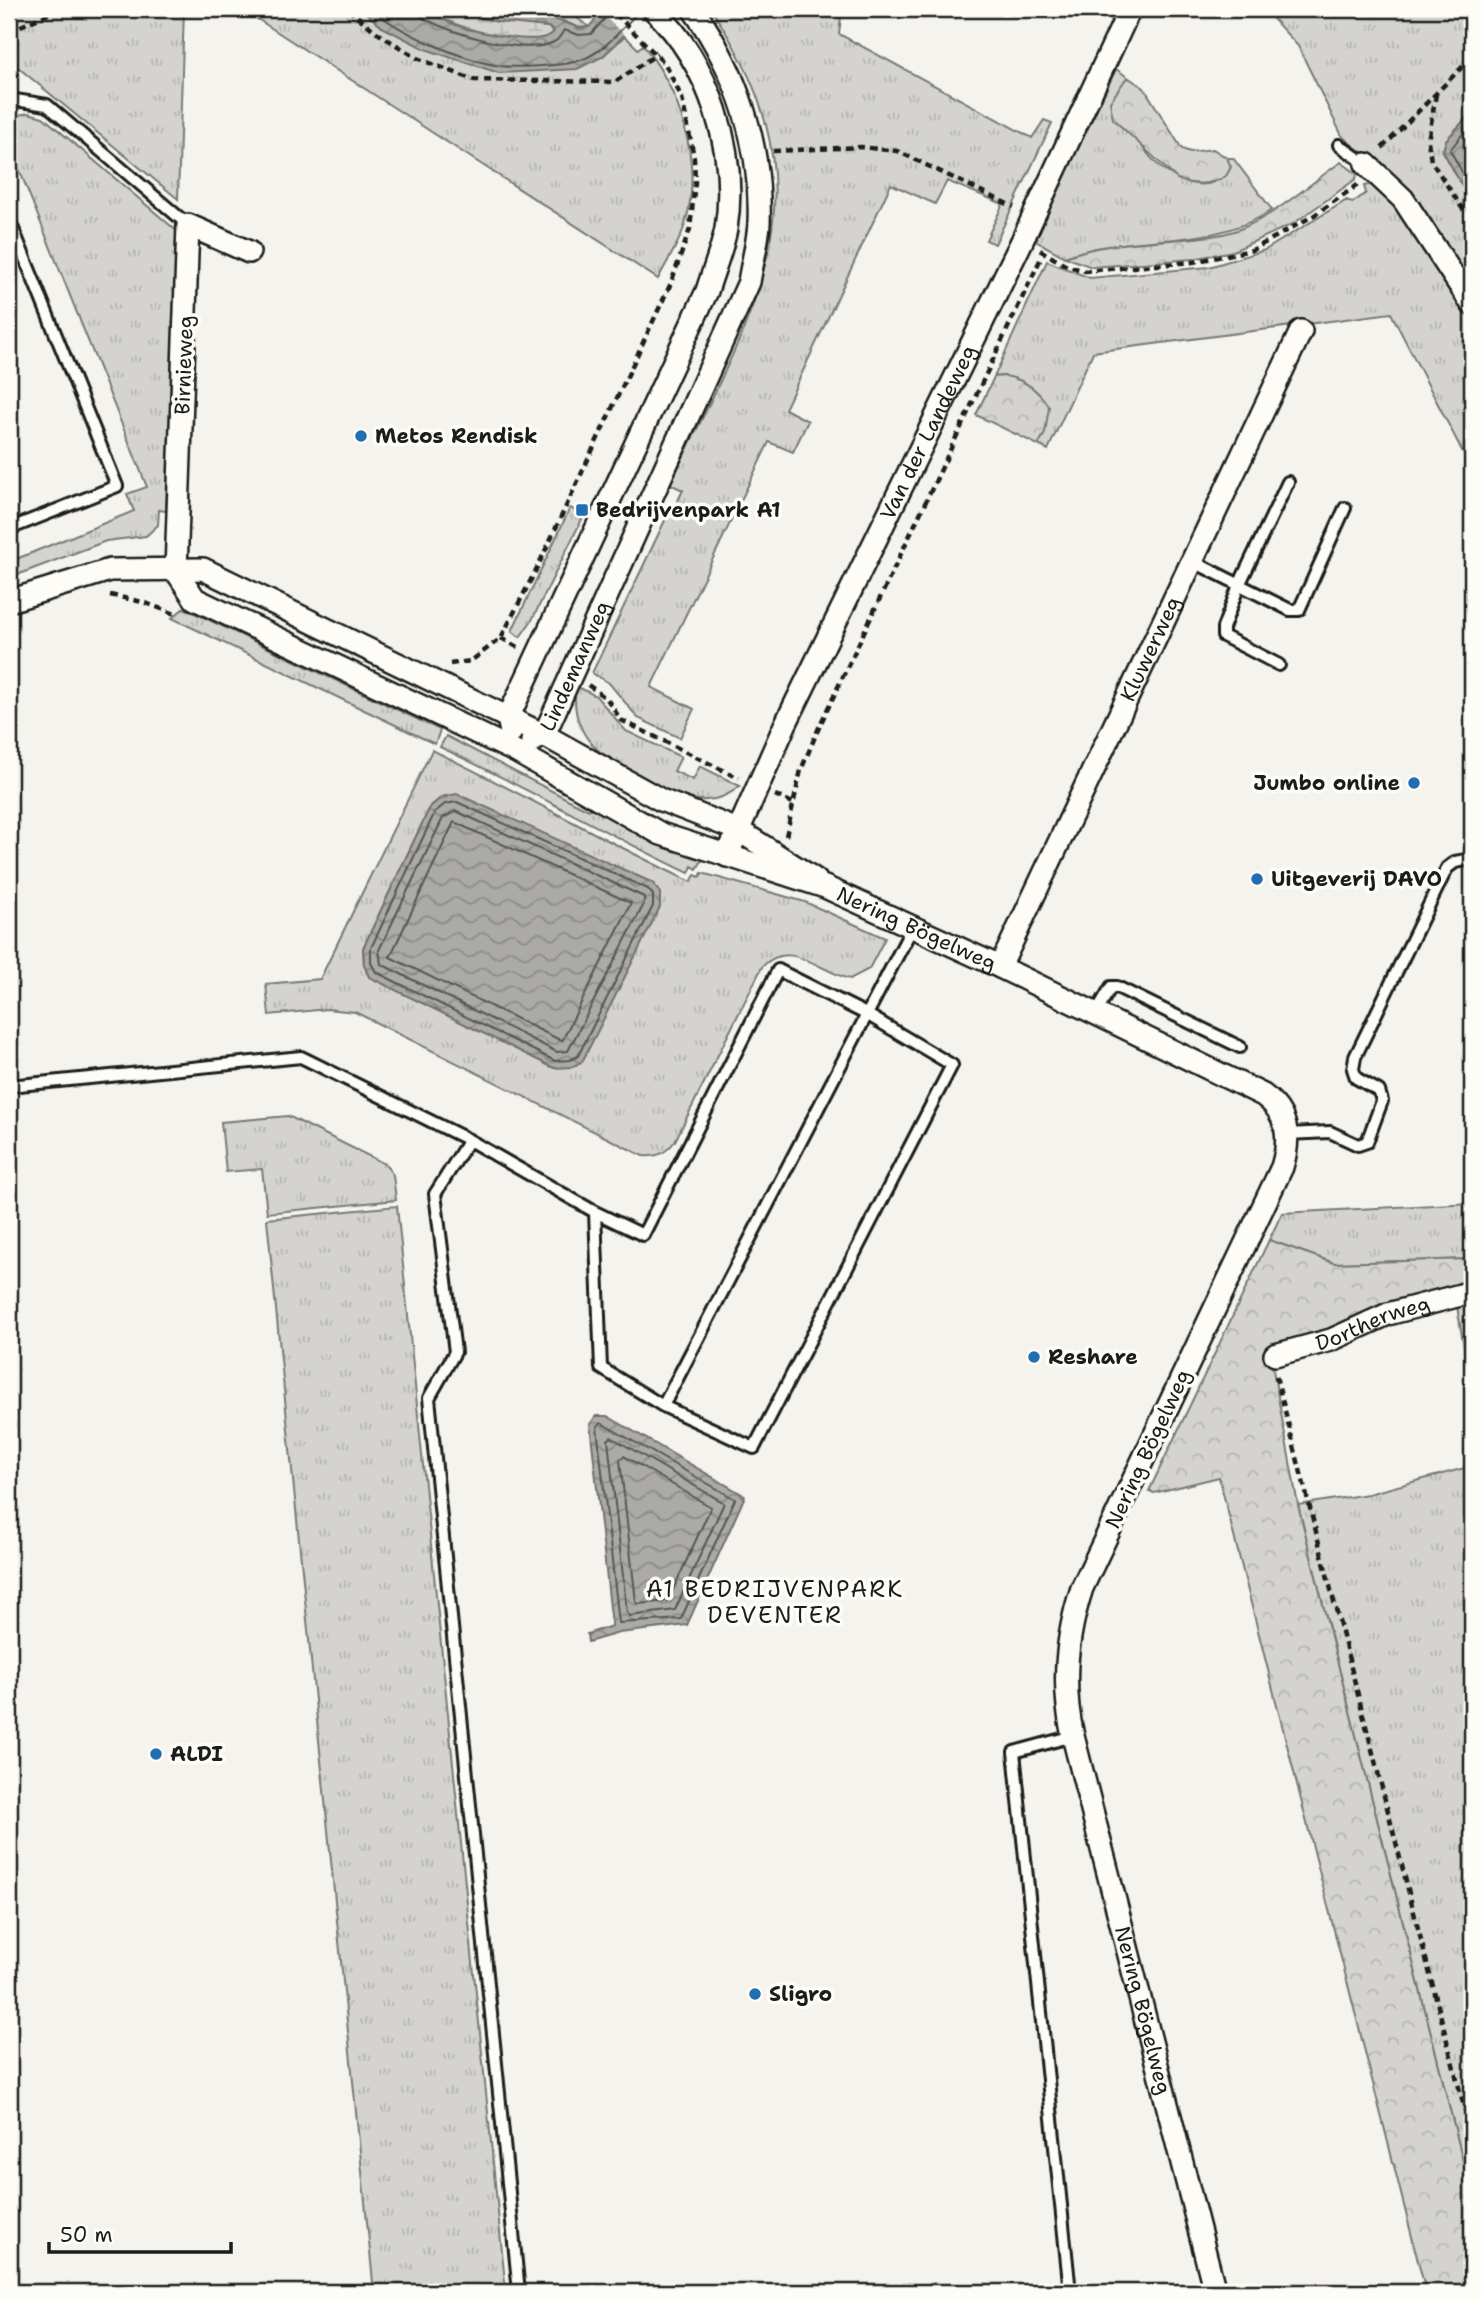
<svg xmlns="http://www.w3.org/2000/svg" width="1481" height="2301" font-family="'Shantell Sans',sans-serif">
<defs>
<pattern id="grass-tufts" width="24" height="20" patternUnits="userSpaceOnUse" patternTransform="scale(1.75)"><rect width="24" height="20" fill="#d4d3cf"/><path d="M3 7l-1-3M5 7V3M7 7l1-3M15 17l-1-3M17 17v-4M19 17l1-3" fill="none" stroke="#b5b5b1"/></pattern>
<pattern id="forest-crowns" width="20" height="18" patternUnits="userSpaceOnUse" patternTransform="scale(1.75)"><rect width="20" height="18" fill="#d4d3cf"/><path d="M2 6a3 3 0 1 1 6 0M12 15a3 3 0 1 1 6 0" fill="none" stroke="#b5b5b1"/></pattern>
<pattern id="wetland-marsh" width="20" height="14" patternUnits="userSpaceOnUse" patternTransform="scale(1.75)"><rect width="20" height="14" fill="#d4d3cf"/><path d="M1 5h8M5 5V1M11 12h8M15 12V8" fill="none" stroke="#b5b5b1"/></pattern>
<pattern id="water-waves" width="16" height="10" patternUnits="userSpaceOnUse" patternTransform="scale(1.75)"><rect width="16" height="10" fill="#abaaa6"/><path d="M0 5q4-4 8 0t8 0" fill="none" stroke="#8a8a86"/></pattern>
</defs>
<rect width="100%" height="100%" fill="#f4f3ee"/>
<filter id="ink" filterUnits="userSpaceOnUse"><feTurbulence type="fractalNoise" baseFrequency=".0143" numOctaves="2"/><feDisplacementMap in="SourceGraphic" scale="14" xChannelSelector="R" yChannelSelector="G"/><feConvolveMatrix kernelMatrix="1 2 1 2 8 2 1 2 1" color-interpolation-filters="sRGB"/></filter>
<g filter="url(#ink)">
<path fill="url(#grass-tufts)" stroke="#787876" stroke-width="2" fill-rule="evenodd" d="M9,9H184L178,199L9,60Z
M242,9H362L382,27L602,57L625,36L638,49L643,45C681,91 702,162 686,221C681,241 667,261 658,279Z
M711,9H842L839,34L1032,138L1044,120L1052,123L995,244L986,240L1003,204L947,181L935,204L891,184L785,409L808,421L793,452L769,442L651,687L694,709L680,738L638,718L609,683L592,673L669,512L672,513L683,490L670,484C754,309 835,193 711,9Z
M1264,9H1472V112L1446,140L1443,151L1472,204V293L1365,156L1342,136L1298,46Z
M1116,69L1129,78L1125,80C1130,98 1135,134 1144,149C1158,169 1188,192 1214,182C1220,179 1226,172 1230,167L1227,158H1233L1272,210C1208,252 1133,231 1065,257L1034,240Z
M28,113L43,117L178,232L166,511L159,510L158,525L146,536L106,541L9,578V562L134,511L127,494L147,487L9,144V117Z
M1379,183L1472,314V470L1391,313L1093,352L1048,450L1038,445L1045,433L1005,376L994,377L1047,261L1090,278L1209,267L1265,250L1347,200L1352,203L1366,193L1364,186Z
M570,508L584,515L532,620L520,637L512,631Z
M184,608L440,730L435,744L172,618Z
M576,686L596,696L626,731L681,757L674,771L693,780L700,766L740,786C708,813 680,796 647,780C606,761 568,738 576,686Z
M446,736L575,803L589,810L592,807L702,860L697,869L692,866L689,873C605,833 525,787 440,747Z
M432,750C519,792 603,840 691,882L695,875L700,877L702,873L805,902L885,938L869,969L850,979C819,971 789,938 762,967L675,1141C666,1153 658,1157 643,1156L355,1012L327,1009L269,1015L266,984L320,979ZM457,795L653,883L554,1068L370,977L364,965L363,948L430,807L442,797Z
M288,1116L385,1164L393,1175L396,1200L267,1213L262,1169L226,1172L221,1122Z
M1472,1203V1259L1334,1263L1269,1240L1282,1213Z
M397,1206L506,2292H374L267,1219Z
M1472,1297V1396L1456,1300Z
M1472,1466V2197L1298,1505L1368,1494Z"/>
<path fill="url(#forest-crowns)" stroke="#787876" stroke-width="2" d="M479,9H565L589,27L580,28L563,21Z
M1129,78L1144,88L1182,149L1190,152L1213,149L1227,158L1231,167L1226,176C1212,185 1193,186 1177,179L1113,119L1110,102L1125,80Z
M1341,162L1357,174L1356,179L1293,224L1233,251L1193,259L1092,267L1065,257C1114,238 1171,244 1223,234C1266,225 1306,186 1341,162Z
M1005,376C1026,380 1038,390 1049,407L1045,433L1038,445L976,415L994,377Z
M1269,1240L1334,1263L1472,1259V1286L1271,1359L1298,1505L1472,2197V2292H1426L1219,1477L1154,1493L1149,1491Z"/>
<path fill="url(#wetland-marsh)" stroke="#787876" stroke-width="2" d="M420,9H448L468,16L548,27L554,33C525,54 449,23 420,9Z"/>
<path fill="url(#water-waves)" stroke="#72716f" stroke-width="2" d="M362,9C380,9 404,4 421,9C433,13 445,21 456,25C474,31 544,49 554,31L548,27L497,22L448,9L548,17L580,28L589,27L604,9H651L602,57L577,69L499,73L425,49L382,27Z
M1472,112V204L1443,151L1446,140Z
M457,794L653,883L660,893V907L582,1062L572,1067L554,1068L369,977L364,965L363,948L430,807L442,797Z
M596,1416H607L745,1496L687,1625L619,1633L588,1642L587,1634L612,1626L590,1424Z"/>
<path fill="#f4f3ee" d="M600,9H654L628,38L598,11Z"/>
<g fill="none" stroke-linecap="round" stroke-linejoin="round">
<path stroke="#555553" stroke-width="2" d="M372,9C401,34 461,59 499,66C515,68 558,66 574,62C602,56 622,28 641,9
M419,9L423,18C450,32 525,57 554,42C560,39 561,34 564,30L579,35L591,34L607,16L609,9
M1472,122L1450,150L1472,190
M457,802L648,889L653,895V906L578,1056L570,1060L555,1061L376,972L371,963V948L435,812L445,804Z
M456,811L644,897V904L568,1051L557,1052L381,964L379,950L443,818Z
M454,822L631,903L562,1041L390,957Z
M601,1423L735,1499L681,1619L619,1623L597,1427Z
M611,1437L724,1503L675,1610L630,1616L627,1613L608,1440Z
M624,1456L711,1507L668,1601L639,1604L636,1602L620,1460Z"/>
<defs>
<path id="lane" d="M9,99L47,105L188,225
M1339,145L1366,164
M9,219L117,486L9,529
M1192,561L1290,610H1299L1345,508
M1279,665L1223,636V628L1239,585L1288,482
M1095,1014L1111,987H1117L1240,1047
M9,1086L301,1057L469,1140L595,1212L601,1368L663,1406L912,928
M1287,1134L1330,1132L1358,1145L1367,1142L1382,1101L1379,1091L1356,1078L1353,1069L1355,1057L1447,868L1455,862L1472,859
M469,1140L435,1194L455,1352L429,1398L519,2292
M595,1212L643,1235L778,970L868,1015L952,1065L754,1448L663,1406
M1070,2292L1014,1752L1073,1736"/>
<g id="street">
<path d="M1366,164L1403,199L1472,304"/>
<path id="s1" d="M249,252L188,225L176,571L195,599L515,751L661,834L825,887L1000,967L1263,1095C1288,1113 1291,1138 1282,1167L1082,1588C1066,1637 1061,1685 1073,1736L1215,2292"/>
<path d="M9,601L110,570L203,569L544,735L661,800L738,830L816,880"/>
<path d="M511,732L508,718L707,291C713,271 722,250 726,229C738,152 710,63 653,9"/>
<path id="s2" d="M532,741L544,735L749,282C752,263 758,242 759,223C762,145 737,72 693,9"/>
<path id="s3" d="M727,856L785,725L1022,241L1130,9"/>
<path id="s4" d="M1000,967L1301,331"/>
<path id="s5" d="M1275,1355L1331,1340L1388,1314L1472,1292"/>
</g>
</defs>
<use href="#lane" stroke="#1c1c1c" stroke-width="16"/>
<use href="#street" stroke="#1c1c1c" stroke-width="26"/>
<path stroke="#1c1c1c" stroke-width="4.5" stroke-dasharray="7 5" stroke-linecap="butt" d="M348,9L379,34L417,58L474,80L615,82L657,54
M9,31L60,9
M1436,94L1428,141L1431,161L1472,223
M1382,148L1472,57
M773,151L861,147L897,151L1014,207
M1040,250L1065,265L1085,271L1193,262L1252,250L1313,216L1359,184
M110,595L143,602L175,614L176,610
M501,638L519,648
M450,664L471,661L501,638L538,566L671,283L690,229L695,182L694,157L682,98L665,64L611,9
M588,685L607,699L621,720L739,778
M775,795L793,803
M786,836L801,770L820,725L1042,256
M1276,1376L1472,2138"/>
<use href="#lane" stroke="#fdfcf7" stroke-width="10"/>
<use href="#street" stroke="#fdfcf7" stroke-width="21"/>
</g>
</g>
<g fill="#1f6fb2" stroke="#fdfcf7" stroke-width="2.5">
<circle cx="361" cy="436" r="7"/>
<rect x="575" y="503" width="14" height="14" rx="3.5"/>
<circle cx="1414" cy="783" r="7"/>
<circle cx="1257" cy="879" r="7"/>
<circle cx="1034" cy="1357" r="7"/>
<circle cx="156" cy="1754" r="7"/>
<circle cx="755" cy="1994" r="7"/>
</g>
<g text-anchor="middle" stroke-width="7" stroke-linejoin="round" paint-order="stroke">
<g font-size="21" fill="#1c1c1c" stroke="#fdfcf7">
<text transform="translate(184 365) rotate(-88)" y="7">Birnieweg</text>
<text dy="7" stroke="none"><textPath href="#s3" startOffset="469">Van der Landeweg</textPath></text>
<text dy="7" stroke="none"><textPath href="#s4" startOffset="352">Kluwerweg</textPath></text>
<text dy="7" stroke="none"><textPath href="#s2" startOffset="89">Lindemanweg</textPath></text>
<text dy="7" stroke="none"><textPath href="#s1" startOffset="1242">Nering Bögelweg</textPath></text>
<text dy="7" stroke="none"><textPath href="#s5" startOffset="103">Dortherweg</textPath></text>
<text transform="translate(1148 1449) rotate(-65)" y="7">Nering Bögelweg</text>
<text dy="7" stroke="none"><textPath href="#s1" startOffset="2606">Nering Bögelweg</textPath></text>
</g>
<g font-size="21" font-weight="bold" fill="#1c1c1c" stroke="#fdfcf7" text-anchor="start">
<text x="375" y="443">Metos Rendisk</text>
<text x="596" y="517">Bedrijvenpark A1</text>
<text x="1400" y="790" text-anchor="end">Jumbo online</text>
<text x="1271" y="886">Uitgeverij DAVO</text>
<text x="1048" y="1364">Reshare</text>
<text x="170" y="1761">ALDI</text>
<text x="769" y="2001">Sligro</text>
</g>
<g font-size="23" letter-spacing="2" fill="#1c1c1c" stroke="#fdfcf7">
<text x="775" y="1597">A1 BEDRIJVENPARK<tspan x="775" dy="26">DEVENTER</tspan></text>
</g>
</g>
<rect width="1481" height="2301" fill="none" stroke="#fdfcf7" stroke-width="35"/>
<rect x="18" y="18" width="1446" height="2266" fill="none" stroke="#1c1c1c" stroke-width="2.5" filter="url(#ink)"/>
<path d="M49 2242v10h182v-10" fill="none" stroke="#1c1c1c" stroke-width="3.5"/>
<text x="60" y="2242" font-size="21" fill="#1c1c1c" stroke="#fdfcf7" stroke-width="5" paint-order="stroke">50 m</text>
</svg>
